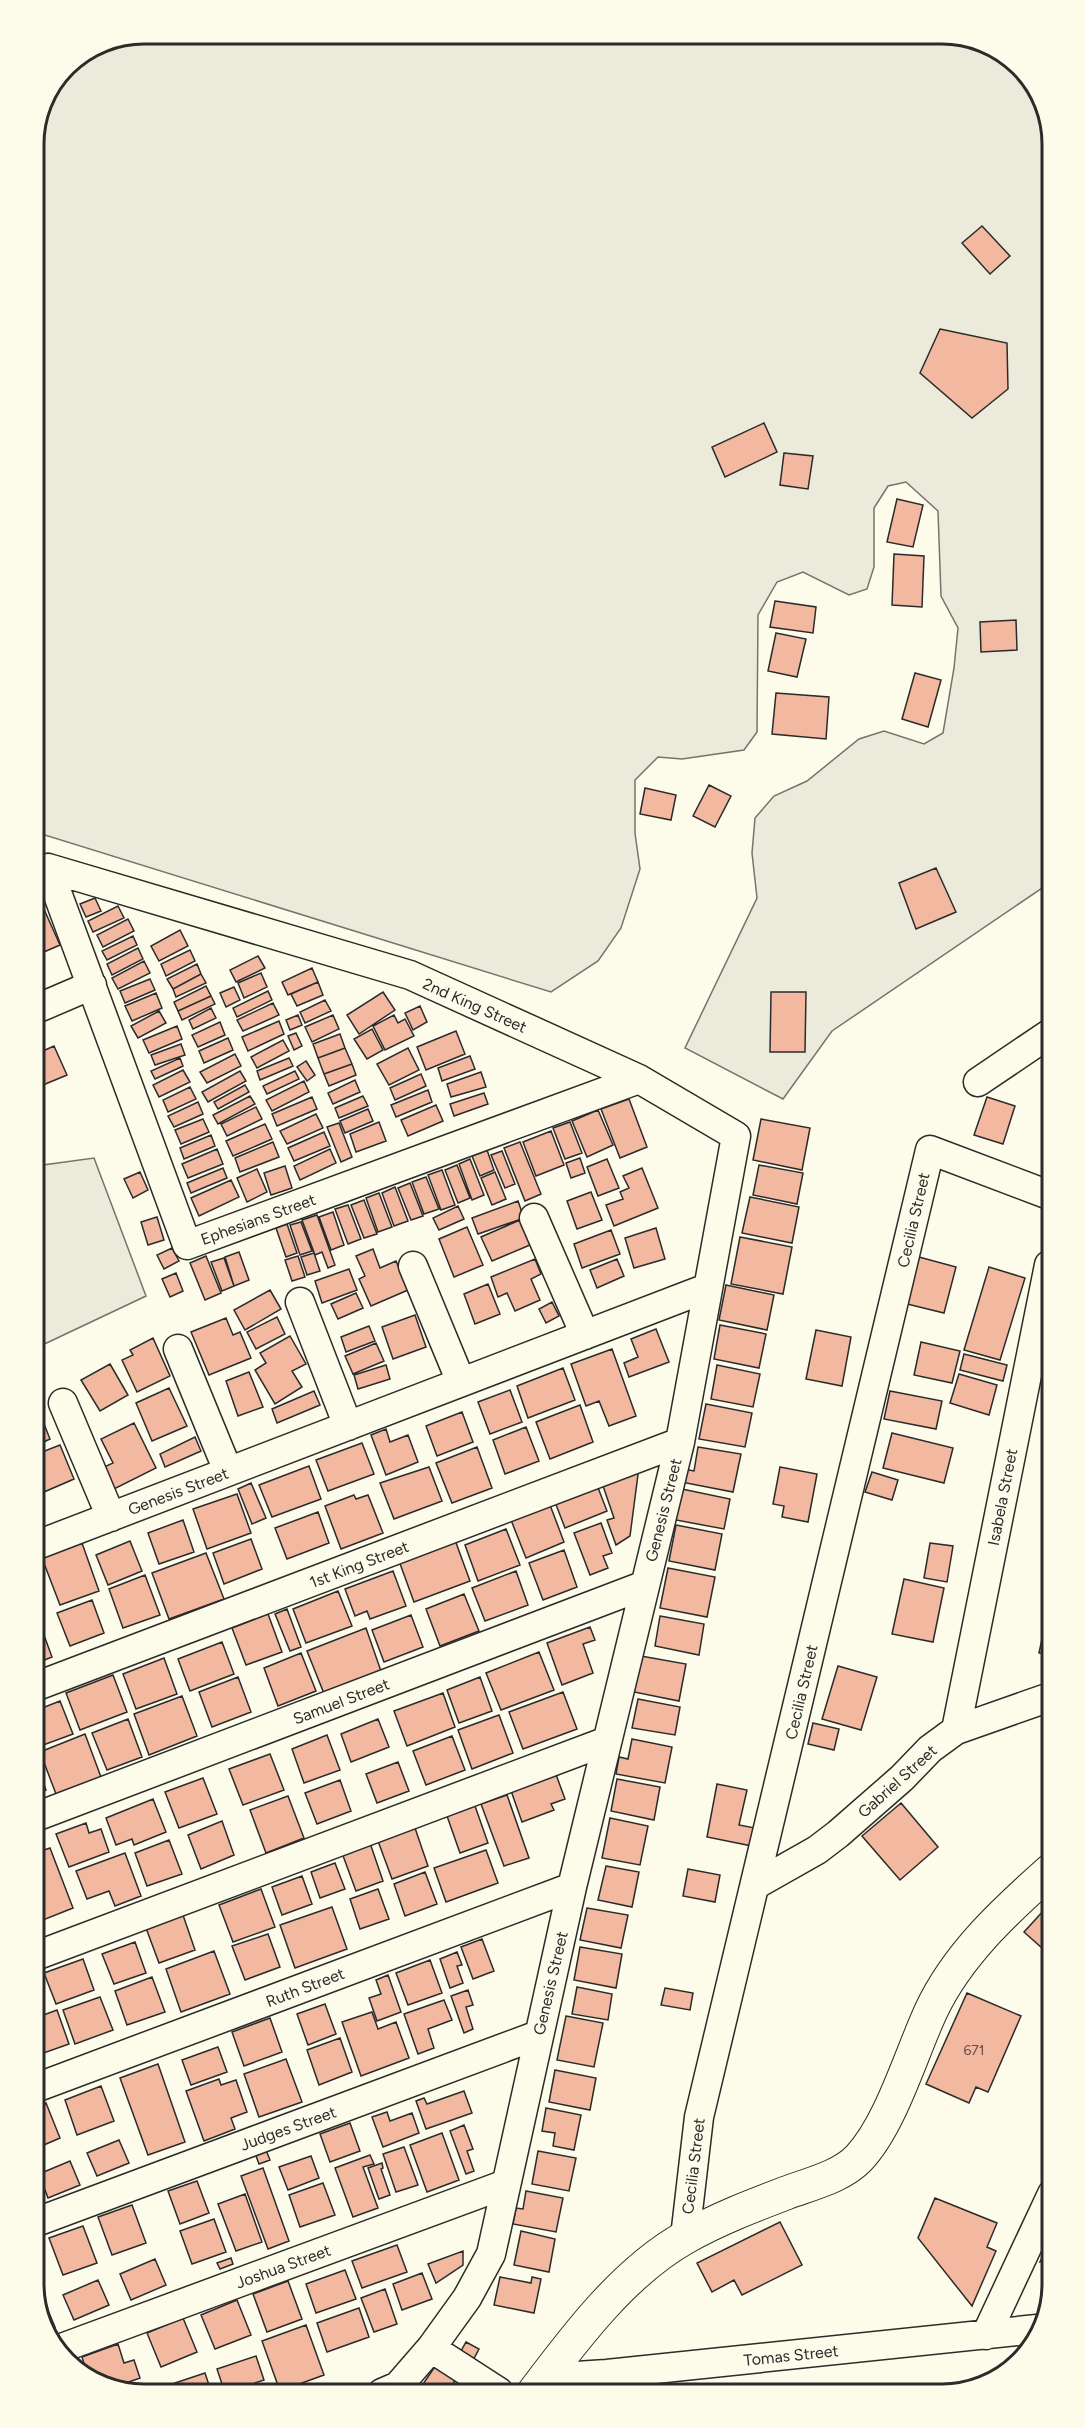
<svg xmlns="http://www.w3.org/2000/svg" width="1085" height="2428" font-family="Figtree,sans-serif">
<rect width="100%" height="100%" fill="#fdfbea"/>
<path fill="#ecebdb" stroke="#74746e" stroke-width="1.5" d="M143,33H949L1009,56L1046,108L1048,884L832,1031L783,1099L685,1048L757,898L752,853L755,818L774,796L807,781L859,739L884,731L924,744L943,733L954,668L958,628L941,596L938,511L906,482L888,486L874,508V567L867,589L849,595L803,572L777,582L758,615L757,732L744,750L682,759L658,757L635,780V833L640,869L621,928L598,961L551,992L35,832L33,136L66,65L101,41Z
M94,1158L146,1296L36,1348V1166Z"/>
<path fill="#f2b8a0" stroke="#2b2b2b" stroke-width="1.5" d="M982,226L1010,256L990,274L962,243Z
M940,329L1007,343L1008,389L972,418L920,373Z
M764,423L777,452L725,477L712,447Z
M784,453L813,456L808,489L780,485Z
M897,499L923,505L913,547L887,542Z
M894,554L924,556L922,607L892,605Z
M775,601L816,607L813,633L770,627Z
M1016,620L1017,650L981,652L980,622Z
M776,633L806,639L797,677L768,671Z
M915,673L941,680L928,727L902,719Z
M776,693L829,697L826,739L772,734Z
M709,785L731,796L715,827L693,816Z
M645,788L676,795L671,820L640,814Z
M936,868L956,912L916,929L899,883Z
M95,898L101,911L86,917L80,904Z
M118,906L124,918L93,932L88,921Z
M43,907L60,945L37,955L35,951V911Z
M128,919L134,931L103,947L97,935Z
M180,930L188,946L159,961L151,946Z
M133,936L137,945L107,960L102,951Z
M138,948L143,959L112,975L107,964Z
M190,950L195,961L166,976L161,964Z
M258,956L265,968L236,982L230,970Z
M144,961L150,973L118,989L112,978Z
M197,964L201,974L173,989L167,979Z
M312,968L318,982L288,995L282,982Z
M261,973L267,987L244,998L238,983Z
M201,974L206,983L176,997L173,989Z
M150,979L155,990L125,1003L120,991Z
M318,982L323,995L297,1006L291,994Z
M206,986L211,996L178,1011L174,1002Z
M234,987L240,1000L226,1007L220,993Z
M268,991L272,1000L237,1017L233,1008Z
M383,992L395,1010L359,1034L347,1015Z
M771,992H806L805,1052H770Z
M156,993L162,1008L132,1021L125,1006Z
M211,996L215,1004L182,1020L178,1011Z
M325,1000L331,1011L305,1023L300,1012Z
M273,1003L279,1015L243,1031L237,1020Z
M420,1006L427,1022L413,1030L405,1013Z
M211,1008L216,1018L193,1029L189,1020Z
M159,1011L166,1023L138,1038L131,1026Z
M298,1015L302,1025L290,1030L286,1020Z
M333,1015L339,1029L312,1042L305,1027Z
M394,1015L398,1023L405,1019L414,1036L385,1050L373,1026Z
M279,1021L284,1034L248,1051L242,1037Z
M220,1022L225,1035L198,1047L192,1035Z
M177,1026L182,1039L149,1053L143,1040Z
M372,1029L383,1050L367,1059L354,1039Z
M456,1031L465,1054L426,1070L417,1047Z
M296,1033L302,1046L294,1050L288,1036Z
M340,1034L345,1048L318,1058L313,1044Z
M228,1038L233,1050L204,1063L199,1051Z
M283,1040L289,1051L257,1068L251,1057Z
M181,1044L185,1055L155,1065L151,1055Z
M54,1046L67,1075L43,1085L36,1069V1054Z
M345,1048L352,1064L324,1074L318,1058Z
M408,1048L419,1070L389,1085L377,1064Z
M235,1054L241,1066L207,1083L200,1072Z
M470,1056L475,1069L442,1081L438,1068Z
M180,1058L183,1066L155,1079L151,1071Z
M289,1058L293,1066L260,1080L257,1071Z
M306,1061L315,1075L307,1081L297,1067Z
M352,1064L356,1075L329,1086L324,1074Z
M183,1070L190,1082L159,1097L153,1085Z
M240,1071L246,1081L208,1102L202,1092Z
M295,1071L299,1079L267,1094L263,1086Z
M481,1072L486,1087L451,1097L447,1084Z
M421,1074L426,1086L395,1100L390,1088Z
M355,1080L360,1092L333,1104L328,1093Z
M304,1081L309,1092L272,1111L266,1100Z
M245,1085L249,1092L218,1109L214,1102Z
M190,1087L196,1099L168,1112L163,1100Z
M428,1090L432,1102L396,1117L391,1105Z
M484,1093L488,1104L454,1116L450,1104Z
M250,1096L255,1104L218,1124L213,1115Z
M363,1096L368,1106L339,1118L335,1108Z
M312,1097L317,1109L277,1126L272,1114Z
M987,1097L1015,1106L1003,1144L974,1135Z
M629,1099L647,1147L620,1158L601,1109Z
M198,1102L203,1114L174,1127L168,1116Z
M436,1105L443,1121L408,1136L401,1120Z
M256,1107L262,1119L227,1136L221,1124Z
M368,1109L373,1121L345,1133L340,1121Z
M598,1110L613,1145L587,1157L572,1121Z
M316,1114L323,1128L287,1144L280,1131Z
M203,1119L209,1132L181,1144L175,1130Z
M761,1119L810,1128L802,1170L753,1160Z
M379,1122L386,1141L356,1152L350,1134Z
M570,1122L582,1153L565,1159L553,1128Z
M339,1123L352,1157L341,1162L327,1127Z
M265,1124L272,1139L233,1156L226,1141Z
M551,1131L564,1165L536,1176L523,1142Z
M324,1132L330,1146L294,1161L288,1148Z
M211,1135L215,1146L184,1159L180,1148Z
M273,1142L279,1157L240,1172L235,1158Z
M520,1142L541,1194L525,1201L504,1148Z
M217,1149L223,1164L188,1178L182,1164Z
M330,1149L336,1163L300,1180L294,1166Z
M487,1150L494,1170L480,1176L472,1156Z
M502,1151L515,1184L505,1188L491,1155Z
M580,1158L585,1173L571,1178L566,1163Z
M470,1159L484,1195L472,1200L459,1164Z
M607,1159L619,1188L598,1196L587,1167Z
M457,1165L470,1198L458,1203L445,1170Z
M759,1165L803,1173L797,1204L753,1195Z
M285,1166L292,1188L271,1195L264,1173Z
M223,1168L227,1178L191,1193L187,1183Z
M642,1168L658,1208L614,1226L606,1205L623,1199L620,1192L629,1188L623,1176Z
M257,1169L267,1192L247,1202L237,1178Z
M442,1170L455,1205L441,1210L428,1175Z
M140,1172L148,1190L133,1198L124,1179Z
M495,1172L506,1199L492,1205L481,1178Z
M426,1177L439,1209L424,1214L412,1182Z
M231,1180L239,1197L199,1216L191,1198Z
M410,1183L423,1216L411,1220L398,1188Z
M395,1187L408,1221L394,1226L382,1193Z
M591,1192L602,1220L577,1229L567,1201Z
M379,1193L392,1227L378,1232L366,1198Z
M750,1197L799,1207L792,1243L742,1233Z
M364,1200L377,1234L364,1238L351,1205Z
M518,1201L524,1218L478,1234L472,1218Z
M348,1205L361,1239L348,1244L335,1209Z
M458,1206L464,1219L439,1230L433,1218Z
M333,1212L344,1245L331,1250L319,1217Z
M317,1215L335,1265L328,1268L322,1252L315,1255L302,1220Z
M157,1217L164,1240L148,1245L141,1222Z
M520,1220L530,1245L492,1261L481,1237Z
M301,1222L312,1251L300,1255L290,1225Z
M287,1224L297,1253L286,1257L276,1228Z
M467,1227L483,1265L454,1277L439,1239Z
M656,1228L665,1259L634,1268L625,1238Z
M611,1230L620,1254L582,1268L574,1244Z
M740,1237L792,1247L783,1294L731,1284Z
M172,1248L179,1261L164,1269L157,1255Z
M373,1249L380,1268L396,1261L408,1290L371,1306L359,1279L365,1276L356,1256Z
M239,1252L249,1280L234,1286L225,1257Z
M314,1253L320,1271L307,1275L301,1257Z
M206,1256L221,1293L205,1300L190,1263Z
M298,1256L305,1277L292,1281L285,1260Z
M919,1257L956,1267L944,1313L907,1304Z
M224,1258L234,1286L222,1291L211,1262Z
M535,1259L541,1274L531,1279L540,1300L515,1311L507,1293L498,1297L491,1277Z
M617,1259L624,1276L597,1288L590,1270Z
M989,1267L1025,1278L1000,1360L964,1350Z
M349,1269L357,1290L322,1303L315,1281Z
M176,1273L183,1291L170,1297L162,1279Z
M488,1284L500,1314L475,1324L464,1294Z
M726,1285L774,1295L767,1330L719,1320Z
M270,1290L281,1309L245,1330L234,1310Z
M356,1293L363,1308L338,1319L331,1304Z
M552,1302L559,1316L546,1323L539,1309Z
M415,1315L426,1347L393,1359L382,1327Z
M277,1317L285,1334L256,1349L247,1332Z
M226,1318L233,1335L240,1332L251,1358L209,1375L191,1332Z
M720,1325L766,1334L759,1368L714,1359Z
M369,1326L375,1341L346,1352L341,1337Z
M656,1329L669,1362L629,1377L624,1363L638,1357L631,1339Z
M816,1330L851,1337L842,1386L806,1379Z
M290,1336L306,1364L292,1371L302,1387L275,1404L255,1370L266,1363L260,1353Z
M153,1338L170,1376L137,1392L122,1360L133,1355L130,1350Z
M921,1342L960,1351L952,1383L914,1375Z
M376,1343L384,1361L353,1374L345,1356Z
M612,1349L636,1416L609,1426L599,1401L586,1406L571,1364Z
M964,1354L1007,1365L1003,1381L960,1370Z
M110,1364L128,1395L100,1411L81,1380Z
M386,1365L390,1379L358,1389L354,1375Z
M717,1365L760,1374L753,1407L711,1399Z
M563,1368L575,1400L528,1418L517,1386Z
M249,1372L263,1407L238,1416L226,1381Z
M959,1374L997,1385L989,1415L950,1403Z
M169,1388L187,1426L152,1441L136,1403Z
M510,1390L522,1422L490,1434L478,1402Z
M314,1391L320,1405L277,1423L272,1409Z
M890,1391L942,1401L936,1429L884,1419Z
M706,1404L752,1413L745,1447L699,1439Z
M580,1405L593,1442L550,1459L536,1422Z
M37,1406L50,1439L37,1445Z
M462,1412L473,1442L437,1456L426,1426Z
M134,1423L156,1468L112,1490L102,1468L113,1463L101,1439Z
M526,1427L539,1461L505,1474L493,1440Z
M386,1429L390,1442L408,1435L418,1462L386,1475L371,1435Z
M892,1433L953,1448L944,1483L883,1468Z
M195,1437L201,1451L165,1467L160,1454Z
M362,1443L374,1474L328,1491L316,1460Z
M60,1445L74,1479L37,1495V1454Z
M477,1447L492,1488L452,1503L436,1463Z
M698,1447L741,1454L733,1492L681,1482L683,1469L694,1471Z
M309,1466L321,1499L272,1517L259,1485Z
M429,1467L442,1501L394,1519L380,1483Z
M639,1467L630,1536L616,1545L607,1520L614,1518L601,1480Z
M780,1467L817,1474L808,1522L782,1517L784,1506L773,1504Z
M872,1472L898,1480L892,1500L865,1492Z
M251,1483L266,1518L252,1524L238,1489Z
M597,1485L607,1511L565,1528L555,1502Z
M682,1489L730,1499L724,1529L676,1520Z
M237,1494L251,1533L207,1549L193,1509Z
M354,1495L356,1499L368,1495L383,1533L341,1549L325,1506Z
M550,1505L564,1542L526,1558L511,1520Z
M318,1512L329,1543L287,1559L275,1528Z
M183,1520L194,1552L159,1564L148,1533Z
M601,1523L612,1553L603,1556L608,1568L590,1575L574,1533Z
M676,1525L722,1534L715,1570L669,1561Z
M506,1529L520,1565L478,1581L465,1545Z
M251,1539L262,1569L224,1584L213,1553Z
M455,1540L470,1581L414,1602L399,1561Z
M130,1541L142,1571L108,1585L96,1555Z
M82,1543L99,1591L60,1605L42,1558Z
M930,1543L953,1546L947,1582L924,1578Z
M564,1550L577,1587L543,1600L529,1563Z
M206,1553L224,1599L169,1619L152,1573Z
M668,1568L715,1577L707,1617L660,1608Z
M393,1571L406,1606L370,1619L367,1611L355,1616L345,1589Z
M516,1571L528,1605L485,1621L472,1588Z
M145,1575L160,1615L123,1628L109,1589Z
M904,1579L944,1588L933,1642L892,1634Z
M338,1591L352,1626L306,1643L293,1609Z
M464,1594L479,1631L440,1646L426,1609Z
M92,1600L104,1633L70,1646L57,1613Z
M1050,1602V1655L1039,1653Z
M287,1609L301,1647L290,1651L275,1614Z
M268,1614L282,1652L246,1665L232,1628Z
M411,1615L423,1647L384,1662L372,1630Z
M37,1616L52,1657L37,1663Z
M660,1616L704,1624L699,1655L655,1646Z
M590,1627L595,1640L583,1644L593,1673L562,1685L547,1643Z
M366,1628L382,1674L325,1696L307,1651Z
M222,1642L234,1674L190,1691L178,1659Z
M539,1652L554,1690L501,1710L486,1673Z
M301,1653L316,1691L278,1706L264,1668Z
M641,1656L686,1664L679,1701L634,1692Z
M164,1658L177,1694L136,1709L123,1674Z
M838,1666L877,1677L861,1730L822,1719Z
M113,1675L127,1712L80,1730L66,1693Z
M238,1677L251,1712L212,1727L199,1692Z
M480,1677L492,1711L459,1723L447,1690Z
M563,1692L577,1729L523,1749L509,1712Z
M443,1693L455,1727L407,1746L394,1711Z
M182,1696L197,1736L149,1755L134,1714Z
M638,1699L680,1707L675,1735L632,1728Z
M60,1701L73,1734L38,1747L37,1710Z
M499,1715L513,1753L472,1769L458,1730Z
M128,1719L142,1757L107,1770L92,1733Z
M378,1719L389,1747L351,1762L341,1734Z
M813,1723L839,1729L834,1750L808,1744Z
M85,1734L101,1777L56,1794L40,1752Z
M327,1735L340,1770L304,1783L292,1749Z
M452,1736L465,1770L426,1785L413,1751Z
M632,1739L672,1747L665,1783L616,1774L619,1757L628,1759Z
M270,1754L284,1790L243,1805L229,1769Z
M398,1762L409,1791L377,1803L366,1774Z
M38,1767L46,1790L38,1793Z
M554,1769L565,1799L551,1804L554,1810L522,1822L509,1785Z
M203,1778L217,1814L179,1828L165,1792Z
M617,1779L660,1787L654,1820L611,1811Z
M340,1780L351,1811L317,1824L305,1793Z
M717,1784L747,1790L739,1825L755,1828L752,1846L707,1837Z
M507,1795L529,1858L504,1866L481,1804Z
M288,1796L304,1838L266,1853L250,1810Z
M153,1799L166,1832L134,1845L132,1839L116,1845L106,1818Z
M901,1803L938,1847L900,1880L862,1836Z
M475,1806L488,1843L460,1853L447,1816Z
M610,1818L648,1826L640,1865L602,1858Z
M222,1821L234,1855L201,1869L188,1835Z
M86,1823L89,1833L101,1829L109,1852L69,1867L56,1834Z
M415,1828L428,1866L392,1879L378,1841Z
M169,1840L182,1874L147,1886L135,1853Z
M370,1843L383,1881L356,1891L342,1853Z
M50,1848L73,1908L38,1922V1852Z
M486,1850L498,1883L446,1902L434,1868Z
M125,1853L141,1896L115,1906L109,1891L87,1899L76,1871Z
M335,1863L345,1889L320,1898L311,1872Z
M606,1866L639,1872L632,1907L598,1900Z
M688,1869L720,1875L715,1902L683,1896Z
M425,1872L437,1904L405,1916L394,1884Z
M302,1876L312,1904L282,1915L272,1887Z
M261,1889L275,1927L233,1942L219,1905Z
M378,1889L389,1919L360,1929L350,1899Z
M332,1907L347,1949L295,1968L280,1925Z
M587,1908L628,1915L621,1948L580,1940Z
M1045,1909L1051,1914V1956L1024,1932Z
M183,1915L195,1950L159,1963L146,1928Z
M268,1934L280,1967L245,1980L232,1946Z
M482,1939L494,1971L473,1979L461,1947Z
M135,1942L146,1973L114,1984L102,1954Z
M580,1947L622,1954L616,1988L574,1980Z
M214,1951L230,1994L181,2012L166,1969Z
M457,1952L462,1965L457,1966L463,1983L450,1988L440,1959Z
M83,1959L94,1990L56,2004L44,1973Z
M430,1960L442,1993L408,2005L396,1973Z
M388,1975L401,2012L377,2021L369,1998L381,1994L376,1980Z
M152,1977L165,2012L127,2025L115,1991Z
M577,1987L612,1994L608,2020L572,2014Z
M665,1988L693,1993L690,2010L661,2005Z
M468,1990L473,2005L466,2007L473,2029L464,2033L451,1996Z
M967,1993L1021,2016L988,2092L976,2087L969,2103L926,2084Z
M100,1997L113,2030L75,2044L63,2010Z
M444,2000L452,2020L428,2029L434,2048L418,2054L404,2014Z
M325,2004L336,2034L308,2045L297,2014Z
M57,2010L69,2044L38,2055V2017Z
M372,2012L378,2029L396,2022L409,2058L361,2076L342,2022Z
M566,2016L603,2023L594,2067L557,2060Z
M270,2018L282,2052L244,2066L232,2032Z
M340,2038L352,2072L319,2085L307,2050Z
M218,2047L227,2072L191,2085L182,2060Z
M286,2059L302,2102L259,2117L244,2074Z
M158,2064L185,2142L148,2155L120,2078Z
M555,2070L596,2078L590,2110L549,2102Z
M219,2079L221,2085L236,2080L247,2112L231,2118L235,2129L204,2141L186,2091Z
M101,2086L114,2121L77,2135L65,2100Z
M464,2091L472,2113L426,2129L416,2101L424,2098L427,2104Z
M46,2103L60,2138L39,2147L38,2107Z
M546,2108L581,2115L574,2150L553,2146L555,2133L542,2131Z
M387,2112L390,2121L412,2113L419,2133L383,2147L372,2117Z
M350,2123L360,2151L330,2162L320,2134Z
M464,2125L473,2149L467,2151L474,2171L466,2174L450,2131Z
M442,2133L459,2180L427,2192L410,2145Z
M119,2140L129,2163L97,2176L87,2153Z
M264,2145L270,2160L259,2164L253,2148Z
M404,2147L418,2185L396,2192L383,2154Z
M538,2151L576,2158L569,2191L532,2184Z
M370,2155L374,2164L363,2167L378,2208L353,2217L335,2168Z
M311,2156L319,2178L288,2190L279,2167Z
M70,2161L80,2185L48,2198L39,2174Z
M382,2163L383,2168L381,2169L390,2195L379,2199L368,2168Z
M263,2168L289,2241L268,2249L241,2176Z
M197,2181L209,2213L180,2224L168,2191Z
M323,2183L335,2215L300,2227L289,2195Z
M526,2191L563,2198L556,2232L513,2224L516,2208L523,2209Z
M245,2194L262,2242L236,2251L218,2204Z
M935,2198L997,2223L987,2247L996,2251L972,2306L918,2238Z
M132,2205L146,2243L112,2255L98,2217Z
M214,2219L226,2252L192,2264L180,2231Z
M780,2222L802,2265L742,2295L734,2280L712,2292L697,2263Z
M83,2226L97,2263L63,2275L49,2238Z
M521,2231L555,2239L549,2272L514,2265Z
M1052,2236V2259L1040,2262Z
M397,2245L407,2272L362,2288L352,2261Z
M463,2251V2265L436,2283L428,2264Z
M231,2258L233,2264L220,2269L217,2263Z
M155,2259L166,2285L131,2300L120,2274Z
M345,2270L356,2299L316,2313L306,2284Z
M422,2273L432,2299L402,2310L393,2284Z
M500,2277L531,2283L532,2277L541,2279L534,2313L494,2305Z
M98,2280L109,2305L74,2320L63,2295Z
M288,2281L302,2319L267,2332L253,2294Z
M385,2289L397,2324L374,2332L361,2298Z
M237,2300L251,2335L215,2349L201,2315Z
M44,2301L55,2327L46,2331L39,2320V2304Z
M359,2308L369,2337L327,2352L317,2323Z
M183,2318L197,2352L161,2367L147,2333Z
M306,2325L324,2375L280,2391L262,2341Z
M466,2342L479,2349L471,2364L457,2358Z
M118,2344L124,2363L134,2360L140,2378L115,2387L88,2377L82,2357Z
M256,2356L264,2380L225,2393L217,2369Z
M436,2365L456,2379L447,2393H430L421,2387Z
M205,2373L212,2394L169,2395L166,2386Z"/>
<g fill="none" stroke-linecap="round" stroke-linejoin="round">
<defs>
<path id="minor" d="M48,868L410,975L639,1079L736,1136L680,1442L572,1887L491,2254L467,2298L431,2348L398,2386L382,2393
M48,868L187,1245L639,1079
M36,1009L92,985
M978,1082L1049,1034
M534,1218L585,1335
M413,1266L461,1382
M300,1302L348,1426
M178,1349L228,1471
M63,1403L111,1517
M37,1545L707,1288
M37,1686L680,1442
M956,1730L1049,1265
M38,1816L645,1585
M755,1885L817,1850L838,1834L902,1778L930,1749L956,1730L1050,1697
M38,1955L607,1741
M38,2087L572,1887
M39,2221L538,2035
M685,2237L699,2117L930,1150L1049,1195
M986,2335L1052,2194
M431,2348L499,2392
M59,2349L506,2184
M545,2378L607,2374L1037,2329"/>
<path id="tertiary" d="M534,2392C576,2336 625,2271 686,2237C718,2219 752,2206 786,2193C810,2184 841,2177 859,2158C891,2124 911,2054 931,2011C957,1955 1005,1911 1051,1870"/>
</defs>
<use href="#minor" stroke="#2b2b2b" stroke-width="31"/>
<use href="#tertiary" stroke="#2b2b2b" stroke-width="35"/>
<use href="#minor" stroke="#fdfbea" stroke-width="28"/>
<use href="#tertiary" stroke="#fdfbea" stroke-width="33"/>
</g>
<g text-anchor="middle" stroke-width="4.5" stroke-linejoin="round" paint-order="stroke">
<g font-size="14" fill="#5d4e48">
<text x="974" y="2055">671</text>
</g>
<g font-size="16" fill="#2b2b2b" stroke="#fdfbea">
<text transform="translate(475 1005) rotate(24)" y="6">2nd King Street</text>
<text transform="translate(258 1219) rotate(-20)" y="6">Ephesians Street</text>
<text transform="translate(913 1220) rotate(-77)" y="6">Cecilia Street</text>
<text transform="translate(178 1491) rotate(-21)" y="6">Genesis Street</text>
<text transform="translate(1002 1497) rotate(-79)" y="6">Isabela Street</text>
<text transform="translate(663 1510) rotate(-76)" y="6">Genesis Street</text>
<text transform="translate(359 1564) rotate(-21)" y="6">1st King Street</text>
<text transform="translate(801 1692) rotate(-77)" y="6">Cecilia Street</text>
<text transform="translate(341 1701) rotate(-21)" y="6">Samuel Street</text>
<text transform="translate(897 1781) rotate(-42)" y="6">Gabriel Street</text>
<text transform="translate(550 1983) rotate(-77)" y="6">Genesis Street</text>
<text transform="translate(305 1987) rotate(-21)" y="6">Ruth Street</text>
<text transform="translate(288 2128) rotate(-20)" y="6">Judges Street</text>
<text transform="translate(693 2166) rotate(-83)" y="6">Cecilia Street</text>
<text transform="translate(283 2266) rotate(-20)" y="6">Joshua Street</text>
<text transform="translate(791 2355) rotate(-6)" y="6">Tomas Street</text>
</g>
</g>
<path d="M0 0H1085V2428H0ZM144 44H942A100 100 0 0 1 1042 144V2284A100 100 0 0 1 942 2384H144A100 100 0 0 1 44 2284V144A100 100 0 0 1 144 44Z" fill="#fdfbea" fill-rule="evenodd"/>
<path fill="none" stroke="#2b2b2b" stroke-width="3" d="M144 44H942A100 100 0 0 1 1042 144V2284A100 100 0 0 1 942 2384H144A100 100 0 0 1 44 2284V144A100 100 0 0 1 144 44Z"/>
</svg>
